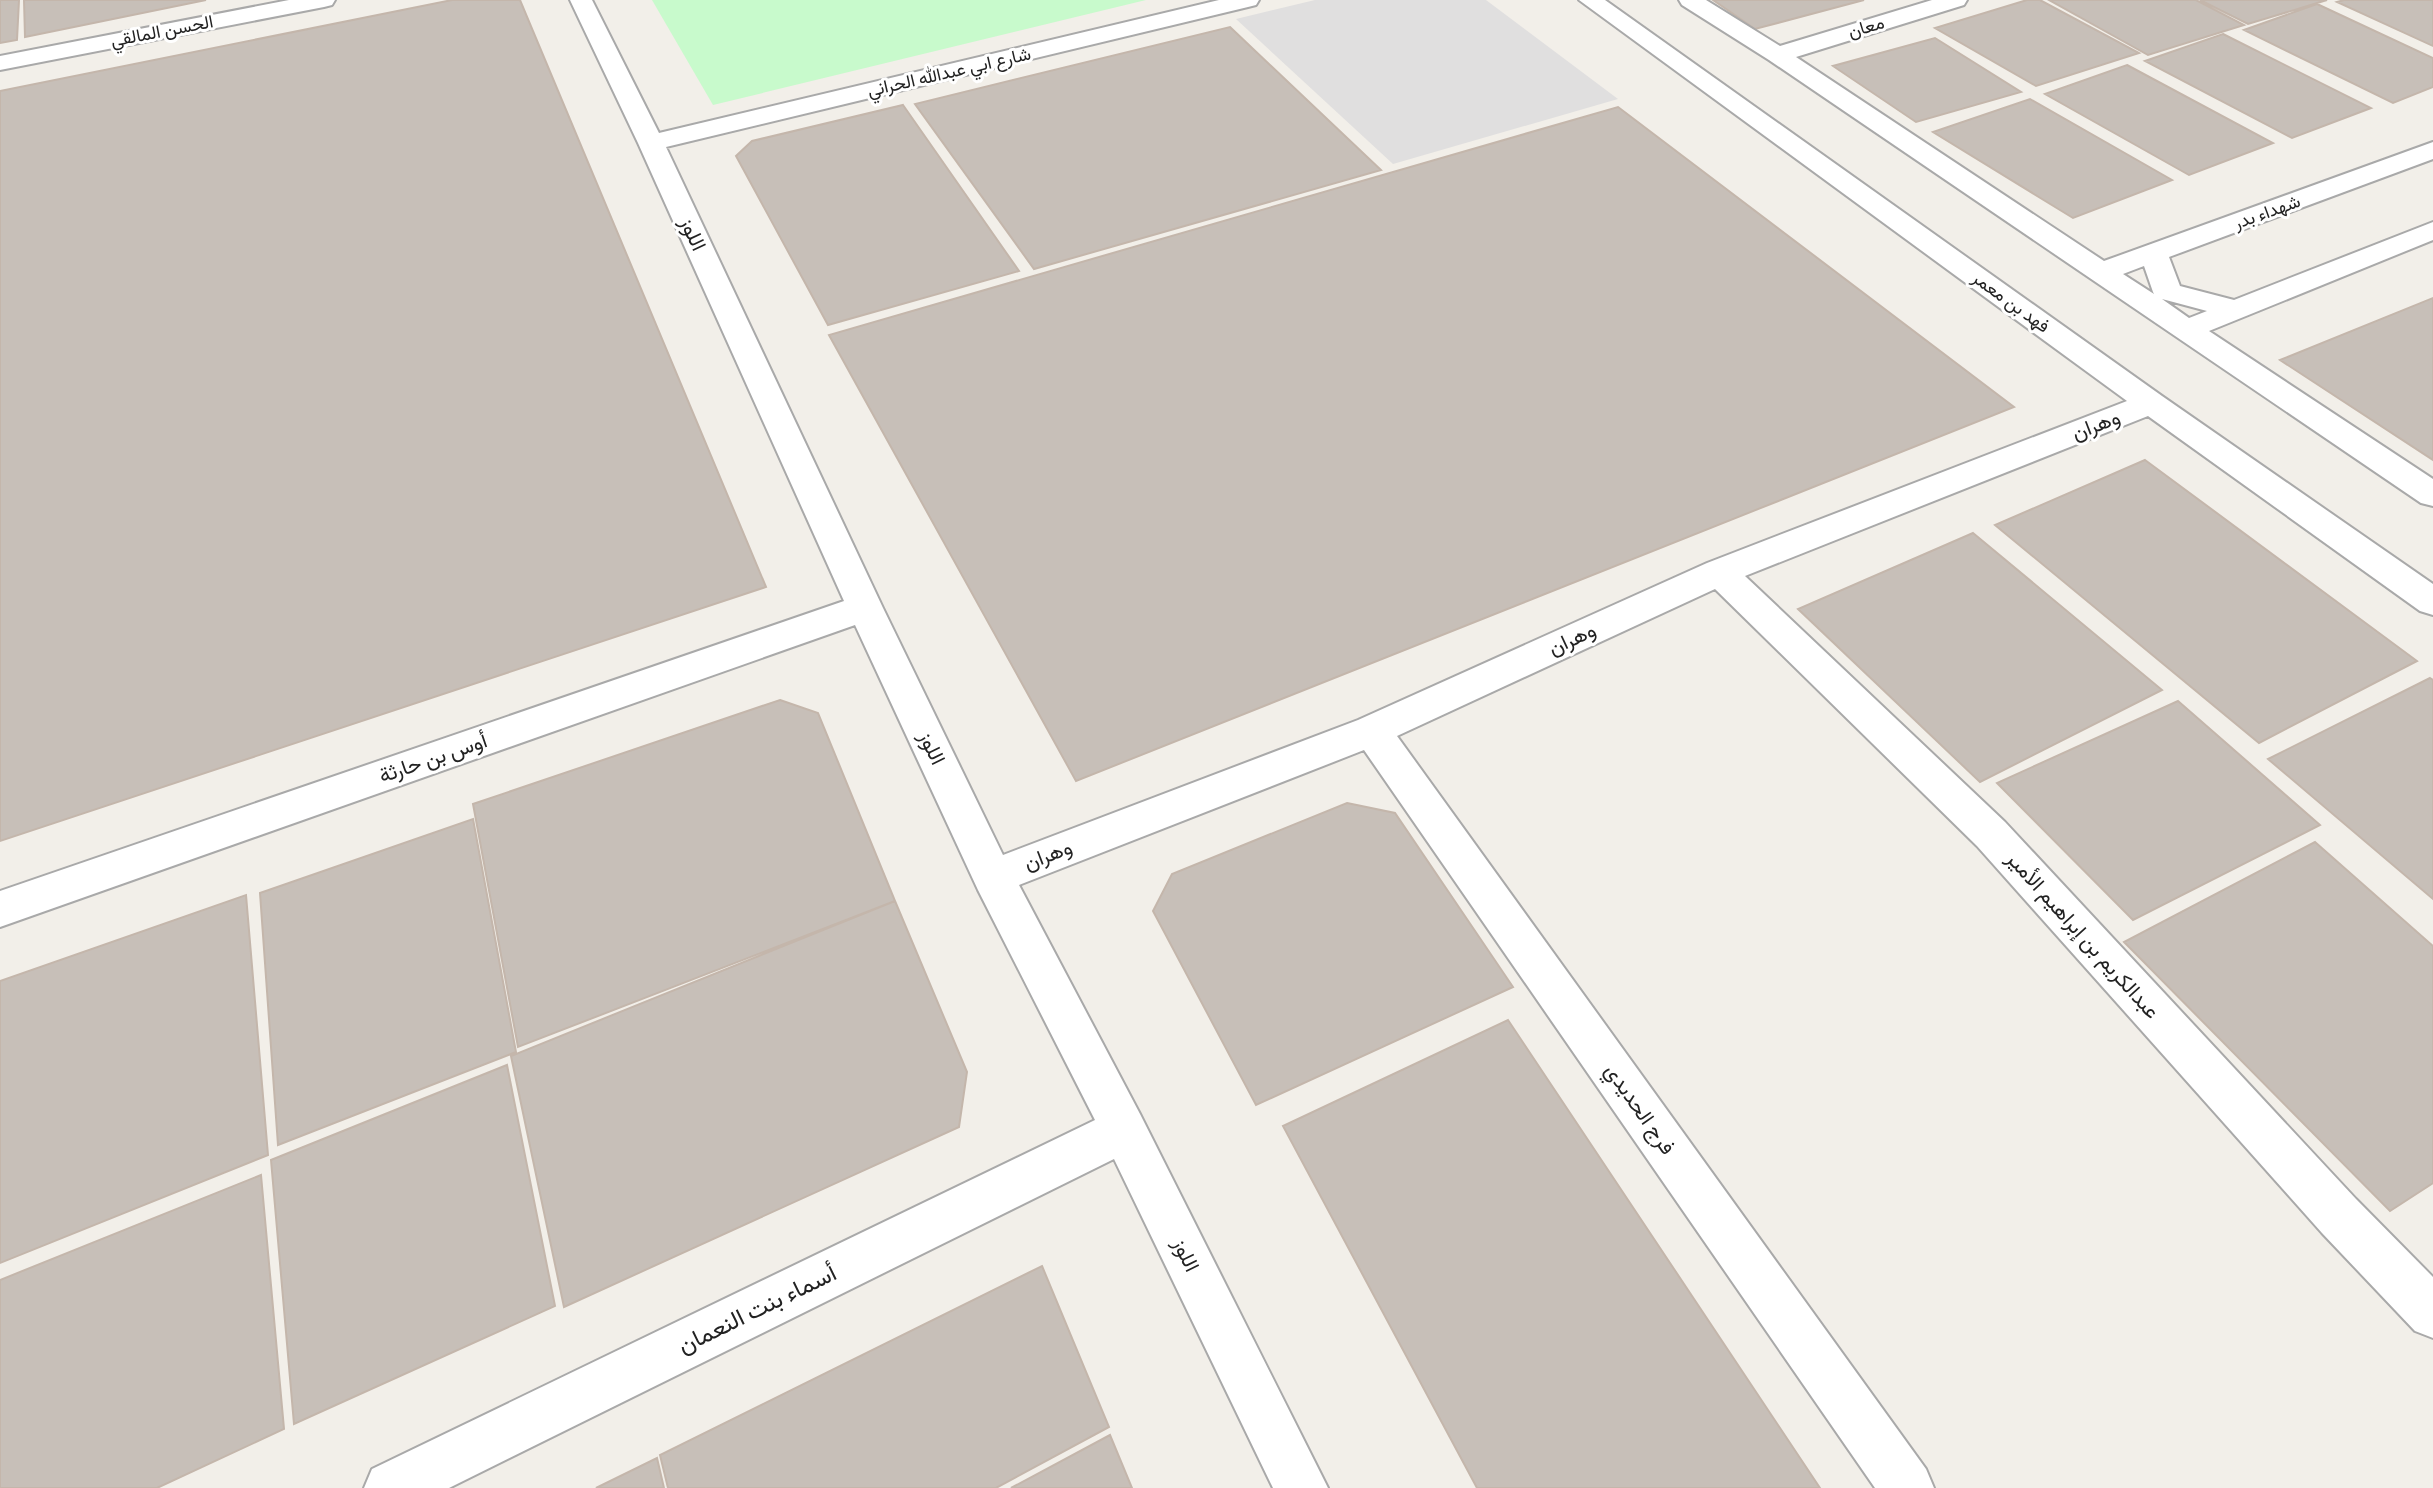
<svg xmlns="http://www.w3.org/2000/svg" width="2433" height="1488" font-family="'Titillium Web',Vazirmatn,sans-serif">
<rect width="100%" height="100%" fill="#f2efe9"/>
<path fill="#e0dfdf" d="M1315,0H1486L1618,99L1393,164L1236,19Z"/>
<path fill="#c8facc" d="M652,0H1146L713,105Z"/>
<path fill="#c7bfb8" stroke="#c4b6ab" stroke-width="2" d="M0,0H19L17,40L0,43Z
M24,0H206L25,37Z
M452,0H520L766,587L0,841V91Z
M1713,0H1864L1755,29Z
M2027,0H2040L2139,53L2036,86L1935,28Z
M2049,0H2196L2244,25L2148,55Z
M2200,0H2327L2248,24Z
M2344,0H2433V46L2337,2Z
M2317,4L2433,58V87L2393,103L2244,30Z
M1230,27L1381,170L1034,269L915,104Z
M2223,34L2371,108L2292,138L2145,61Z
M1935,38L2021,92L1916,122L1833,66Z
M2127,65L2273,143L2189,175L2045,94Z
M2030,99L2172,180L2073,218L1933,132Z
M903,105L1019,271L828,325L736,156L752,141Z
M1618,107L2014,407L1076,781L829,335Z
M2433,298V460L2280,360Z
M2145,460L2417,661L2259,743L1995,525Z
M1973,533L2162,690L1980,782L1798,609Z
M2430,678L2433,680V899L2268,759Z
M780,700L818,713L895,901L518,1047L473,804Z
M2178,701L2320,825L2133,920L1997,783Z
M1347,803L1395,813L1513,987L1256,1105L1153,911L1172,874Z
M473,819L516,1052L278,1145L260,893Z
M2315,842L2433,946V1183L2390,1211L2124,942Z
M246,895L268,1155L0,1263V981Z
M895,901L967,1072L959,1127L564,1307L511,1056Z
M1508,1020L1820,1488H1477L1283,1126Z
M507,1065L555,1306L294,1424L271,1160Z
M261,1175L284,1429L157,1488H0V1280Z
M1042,1266L1109,1427L996,1488H668L660,1455Z
M1110,1435L1132,1488H1011Z
M657,1458L664,1488H596Z"/>
<g fill="none" stroke-linecap="round" stroke-linejoin="round">
<defs>
<path id="minor" d="M289,0H335L332,5L324,7L0,70V56Z
M570,0H592L659,133L1219,0H1259L1256,5L1248,7L666,147L883,608L1003,855L1358,720L1707,563L2127,401L1579,0H1605L2162,396L2433,584V615L2420,611L2148,416L1745,576L2005,822L2356,1199L2433,1277V1338L2415,1331L2322,1233L1977,846L1715,589L1397,736L1926,1469L1934,1488H1875L1364,750L1019,885L1140,1114L1328,1488H1273L1114,1159L449,1488H364L372,1469L1095,1120L978,890L855,625L0,927V891L844,601L638,143Z
M1679,0H1706L1780,46L1932,0H1967L1964,5L1796,57L2104,261L2433,142V159L2169,257L2180,286L2234,300L2433,222V240L2209,331L2433,479V506L2421,503L1769,60L1682,5ZM2144,266L2153,292L2154,294L2123,274ZM2162,299L2207,311L2189,318Z"/>
</defs>
<use href="#minor" stroke="#a9a9a9" stroke-width="4"/>
<use href="#minor" fill="#fff" fill-rule="evenodd"/>
</g>
<g text-anchor="middle" stroke-width="6" stroke-linejoin="round" paint-order="stroke">
<g font-size="18" fill="#222" stroke="#fff">
<text transform="translate(1866 27) rotate(-17)" y="6">معان</text>
<text transform="translate(162 31) rotate(-11)" y="6">الحسن المالقي</text>
<text transform="translate(949 72) rotate(-13)" y="6">شارع ابي عبدالله الحراني</text>
<text transform="translate(2267 212) rotate(-20)" y="6">شهداء بدر</text>
<text transform="translate(2011 302) rotate(36)" y="6">فهد بن معمر</text>
</g>
<g font-size="21" fill="#222" stroke="#fff">
<text transform="translate(693 234) rotate(65)" y="7">اللوز</text>
<text transform="translate(2096 425) rotate(-21)" y="7">وهران</text>
<text transform="translate(1572 639) rotate(-25)" y="7">وهران</text>
<text transform="translate(932 748) rotate(64)" y="7">اللوز</text>
<text transform="translate(433 758) rotate(-19)" y="7">أوس بن حارثة</text>
<text transform="translate(1048 855) rotate(-21)" y="7">وهران</text>
<text transform="translate(2083 935) rotate(48)" y="7">عبدالكريم بن إبراهيم الأمير</text>
<text transform="translate(1640 1109) rotate(55)" y="7">فرج الحديدي</text>
<text transform="translate(1186 1255) rotate(64)" y="7">اللوز</text>
</g>
<g font-size="24" fill="#222" stroke="#fff">
<text transform="translate(757 1309) rotate(-26)" y="8">أسماء بنت النعمان</text>
</g>
</g>
</svg>
